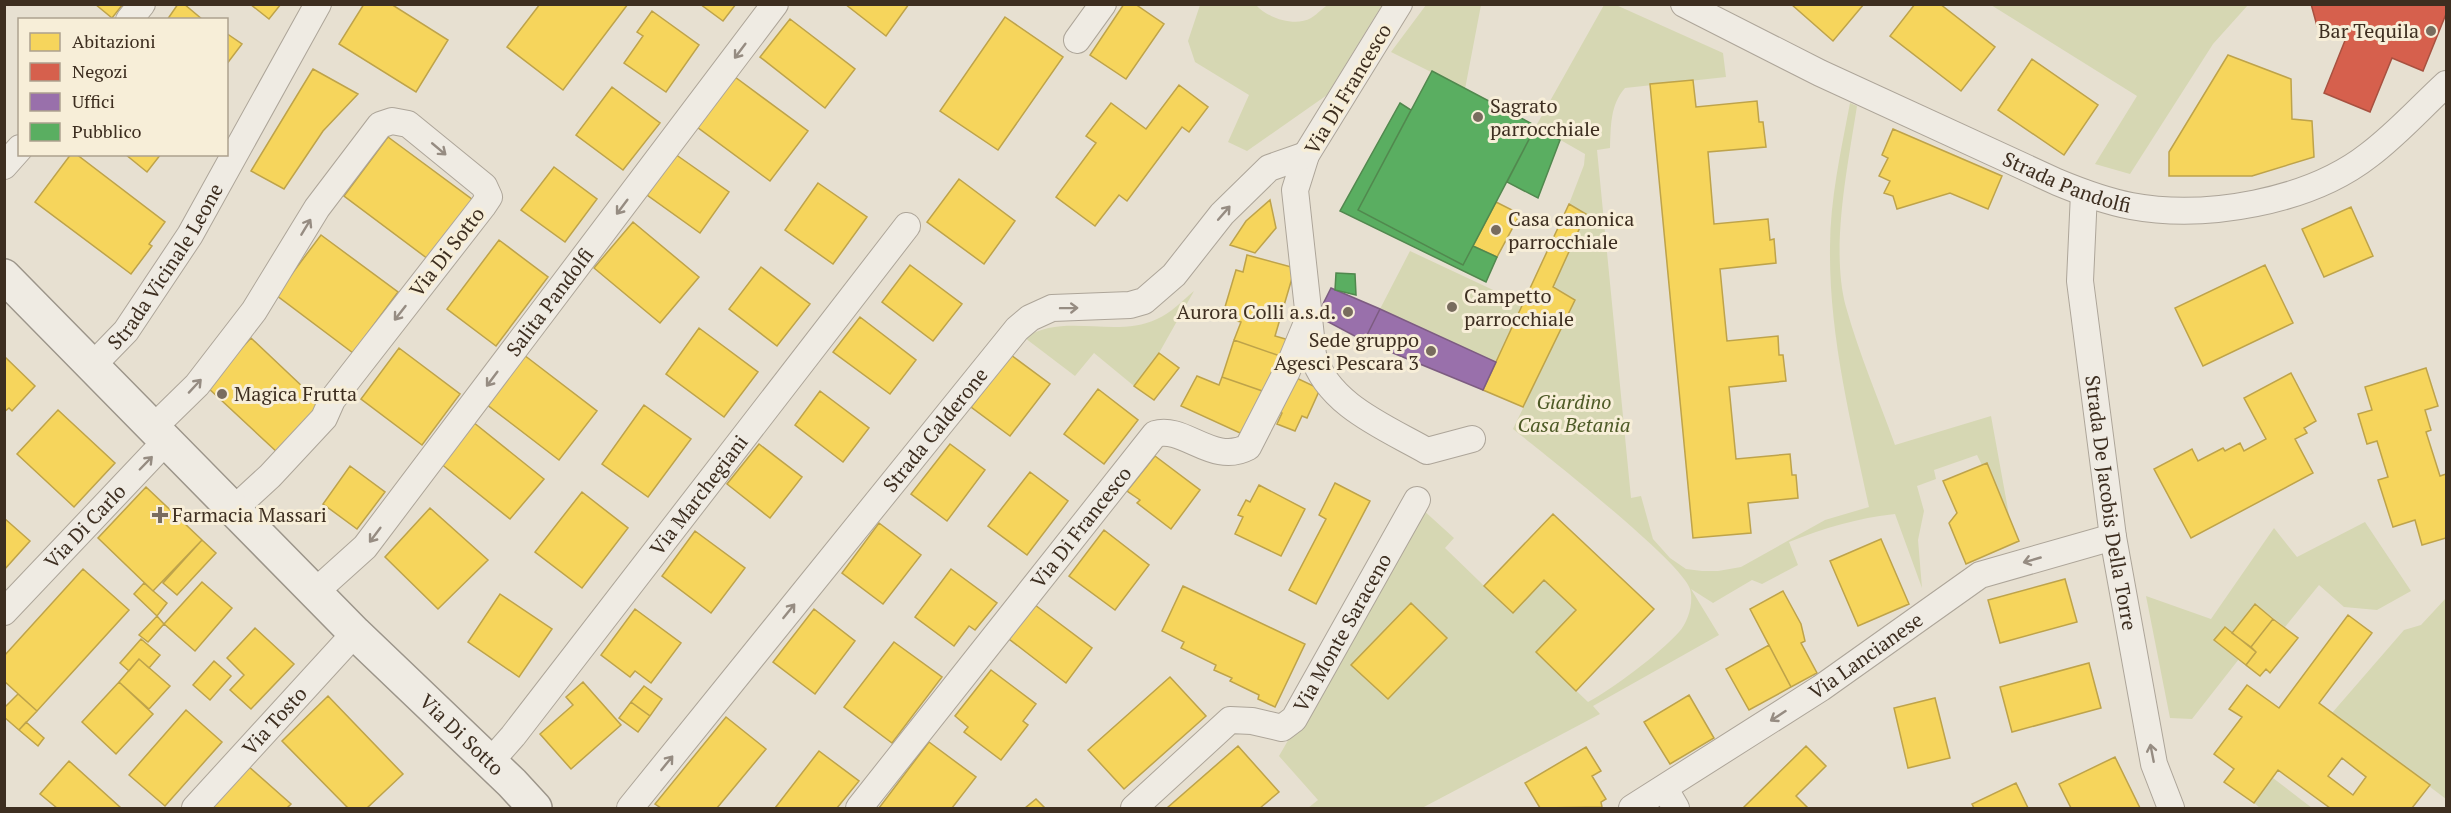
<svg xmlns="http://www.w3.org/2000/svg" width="2451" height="813" font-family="'PT Serif',serif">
<rect width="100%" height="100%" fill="#e7e0d1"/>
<path fill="#d6d7b3" d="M1200,5H1256C1267,18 1295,27 1311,18C1318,14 1324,6 1330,4C1346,2 1365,4 1382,5L1327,95L1247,151L1228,142L1249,95L1195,62L1188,41Z
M1426,5H1481L1465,89L1391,52Z
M1604,5H1616L1723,53L1726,77L1625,88C1610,105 1611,126 1610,148L1597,150L1631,498L1641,496L1653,539L1670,558L1686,569L1702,571H1718L1741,567L1825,520L1869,507C1851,422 1829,336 1830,248C1830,199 1841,151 1850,103L1857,106C1848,165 1830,249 1846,307C1859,354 1879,400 1895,445L1991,416L2009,515L1987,463L1982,465L1977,455L1934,470L1936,479L1917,486L1924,511L1918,540L1922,588L1895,514C1858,518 1824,528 1789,542L1798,565L1762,584L1752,580L1713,603L1691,589L1719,635L1593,706L1600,714L1422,808H1308L1318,800L1279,756L1422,509L1454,538L1445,548L1512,613L1544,580L1576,610L1536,652L1588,702C1614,688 1659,654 1679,632C1688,622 1694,603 1690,589C1682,562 1543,453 1513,429L1575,300L1553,287L1586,214L1569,204L1584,165L1585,154L1536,126Z
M1991,5H2248L2213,44L2130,174L2095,164L2137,96Z
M1410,251L1523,304L1496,362L1380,309Z
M1194,291L1159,353L1134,386L1094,353L1075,376L1025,338C1063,312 1115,339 1157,319C1171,313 1182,301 1194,291Z
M2365,522L2411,591L2377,610L2344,607L2319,585L2285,627L2255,604L2232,633L2224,627L2215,640L2239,659L2192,719L2170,718L2146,596L2211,619L2274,528L2297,557Z
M2446,598V799L2332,713L2404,630L2421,625Z
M2273,778L2312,808H2260L2254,803Z"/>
<path fill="#f6d55c" stroke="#bea34a" stroke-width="1.5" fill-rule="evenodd" d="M95,4H123L112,18Z
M178,4H184L203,20H167Z
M250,4H281L269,19Z
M364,4H391L448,40L416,92L339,44Z
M540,4H628L563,90L507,47Z
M700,4H736L723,21Z
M845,4H909L886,36Z
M1124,4H1135L1164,24L1126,79L1090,55Z
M1791,4H1864L1833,41Z
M1915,4H1940L1995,47L1961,91L1890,36Z
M652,11L699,45L666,92L624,63L643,36L637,32Z
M1005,17L1063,57L998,150L940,111Z
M790,19L855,69L825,108L760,57Z
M226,33L242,44L226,65Z
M2228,55L2291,79L2292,119L2312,121L2314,157L2252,176H2169V152Z
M2032,59L2098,105L2064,155L1998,110Z
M313,69L358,94L323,131L284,189L251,171Z
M735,77L808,131L770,181L697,127Z
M1693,80L1696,107L1757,101L1759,122H1763L1766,147L1708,152L1714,224L1768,219L1770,240L1774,239L1776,263L1720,269L1727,341L1778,336L1779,355H1783L1786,381L1729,387L1736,459L1790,454L1792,475H1796L1798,498L1748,503L1751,533L1693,538L1650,84Z
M1179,85L1208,107L1189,132L1182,127L1127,201L1119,195L1095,226L1056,197L1096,143L1086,136L1111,103L1146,129Z
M612,87L660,123L623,170L576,135Z
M1893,129L2002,176L1988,209L1950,193L1897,209L1893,196L1884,193L1890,181L1879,176L1888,158L1882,155Z
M388,137L473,200L428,259L344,196Z
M71,154H76L165,222L149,244L152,246L131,274L35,202Z
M125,154H161L147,172Z
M675,154L729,192L700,233L647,195Z
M554,167L597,199L565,242L521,210Z
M959,179L1015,221L984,264L927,222Z
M818,183L867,217L833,264L785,230Z
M1270,200L1276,228L1255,253L1230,245L1246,221Z
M1496,202L1520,214L1497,257L1473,246Z
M1569,204L1586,214L1553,287L1575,300L1523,407L1483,390Z
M2351,207L2373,256L2324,277L2302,229Z
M633,222L699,277L660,323L594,268Z
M321,235L398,292L353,353L276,295Z
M499,240L548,277L496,346L447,309Z
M1247,255L1295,268L1275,336L1289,340L1283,357L1234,340L1241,322L1222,317L1236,270L1243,272Z
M910,265L962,304L933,341L882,302Z
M2265,265L2293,323L2203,366L2175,308Z
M761,267L810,304L777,346L729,309Z
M860,317L916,360L890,394L833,352Z
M699,328L758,372L724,417L666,374Z
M251,338L323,406L278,453L206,386Z
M1234,340L1283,357L1271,394L1222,377Z
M399,348L460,394L422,445L361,399Z
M1159,353L1179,368L1154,400L1134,386Z
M524,355L597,411L559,460L486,404Z
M1011,355L1050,384L1010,436L971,407Z
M4,356L35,386L12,411L9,408L4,412Z
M2426,368L2438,406L2425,410L2431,430L2426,432L2440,476L2446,474V538L2422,545L2415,520L2393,527L2378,480L2388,477L2377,441L2367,444L2358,414L2372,410L2365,387Z
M2291,373L2316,421L2304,428L2307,433L2295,439L2313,473L2191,538L2154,469L2192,449L2198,461L2223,448L2225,451L2240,443L2244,451L2266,439L2244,398Z
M1288,374L1320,389L1307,418L1302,416L1295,431L1277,424L1282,413L1276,410Z
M1197,376L1219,385L1222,377L1271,394L1251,438L1181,406Z
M1098,389L1138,420L1104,464L1064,434Z
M820,391L869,428L843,462L795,425Z
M644,405L691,439L648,497L602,464Z
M58,410L115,463L74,507L17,454Z
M473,422L544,479L510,519L440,463Z
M759,444L802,477L770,518L727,484Z
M950,444L985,470L947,521L911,494Z
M1155,456L1200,490L1171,529L1137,503L1140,500L1127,491Z
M1987,463L2019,541L1966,564L1949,523L1957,513L1943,481Z
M350,466L385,492L357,529L323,504Z
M1030,472L1068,501L1027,555L988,526Z
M1335,483L1370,501L1316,604L1289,590L1326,519L1319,515Z
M1259,485L1305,509L1281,556L1235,534L1243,517L1238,515L1246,500L1250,502Z
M146,487L202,540L153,591L98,538Z
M582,492L628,528L582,588L535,552Z
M430,508L488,560L438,609L385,557Z
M1553,514L1654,609L1576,691L1536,652L1576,610L1544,580L1513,613L1484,586Z
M4,518L30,541L4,570Z
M879,523L921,555L883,604L842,573Z
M1104,530L1149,565L1115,610L1069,576Z
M695,531L745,568L711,613L662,576Z
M1881,539L1909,604L1858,626L1830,561Z
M202,540L216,553L177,595L163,583Z
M83,569L129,610L37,711L4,681V656Z
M951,569L997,603L975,630L969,626L954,646L915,617Z
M2065,579L2077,622L2000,643L1988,600Z
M202,582L232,608L195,651L164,624Z
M144,583L167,603L157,616L134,594Z
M1183,586L1305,644L1275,707L1258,699L1259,695L1230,681L1232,678L1214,670L1216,665L1181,648L1184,642L1162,631Z
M1783,591L1801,624L1805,641L1801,643L1817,673L1791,687L1750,609Z
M500,594L552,629L519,677L468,642Z
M1411,603L1447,638L1388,699L1351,665Z
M2255,604L2273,619L2251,647L2232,633Z
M1035,605L1092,648L1066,683L1009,639Z
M635,609L681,643L651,683L635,671L630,677L601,655Z
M814,609L855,641L815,694L773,662Z
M2348,615L2372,633L2319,703L2430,785L2412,808H2330L2278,770L2254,803L2224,782L2234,769L2214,754L2242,717L2229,709L2247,685L2279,708ZM2342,758L2366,777L2353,795L2328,776Z
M157,616L164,624L148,642L139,635Z
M2273,619L2298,638L2270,673L2266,669L2260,676L2246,665L2256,652L2251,647Z
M2225,627L2256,652L2246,665L2214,640Z
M255,628L294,664L251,709L230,690L244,675L227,658Z
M141,639L160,655L149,668L139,659L129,671L120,663Z
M894,642L942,677L892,743L844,707Z
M1769,645L1791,687L1749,710L1726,669Z
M139,659L170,686L149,709L119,682Z
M214,661L231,676L210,700L193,685Z
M2089,663L2101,708L2012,732L2000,687Z
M991,670L1036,704L1023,721L1028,725L1001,760L964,732L968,727L955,716Z
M1170,677L1206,716L1124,789L1088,750Z
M119,682L153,714L116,754L82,722Z
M583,682L621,725L571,769L540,734L573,705L566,697Z
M644,686L662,699L650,716L631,702Z
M18,694L37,711L19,730L4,717V708Z
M1689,695L1714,738L1670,764L1644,722Z
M328,696L403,774L367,808H348L282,741Z
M1935,698L1950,758L1908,768L1894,708Z
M631,702L650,716L638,732L619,718Z
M186,710L222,742L165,806L129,775Z
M726,717L766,749L717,808H661L655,804Z
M26,722L44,738L38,746L19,730Z
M929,742L976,777L952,808H879Z
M1238,746L1279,792L1260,808H1167Z
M1806,746L1826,766L1796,796L1808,808H1743Z
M1586,747L1601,771L1592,776L1606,799L1601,802L1602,807L1540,808L1525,783Z
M819,751L859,781L837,808H775Z
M2115,757L2140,808H2071L2059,784Z
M69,761L121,808H57L40,794Z
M248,766L291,804L287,808H210Z
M2016,783L2028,808H1974L1972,804Z
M1036,799L1045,808H1025Z"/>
<path fill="#d6604d" stroke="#a85140" stroke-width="1.5" d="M2311,4H2446V14L2423,71L2392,58L2370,112L2324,93L2346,38L2317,26Z"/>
<path fill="#9970ab" stroke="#7d5c81" stroke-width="1.5" d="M1331,288L1380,309L1364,341L1317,316Z
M1380,309L1496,362L1483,390L1364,341Z"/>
<path fill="#5aae61" stroke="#51884e" stroke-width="1.5" d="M1432,71L1536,126L1463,265L1358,210Z
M1400,103L1411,110L1358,210L1463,265L1473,246L1497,257L1486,282L1340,211Z
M1536,126L1560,140L1538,198L1507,182Z
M1336,273L1355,274L1356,295L1335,290Z"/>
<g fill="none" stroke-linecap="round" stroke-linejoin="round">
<defs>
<g id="street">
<path d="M1399,4L1306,155L1295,190L1313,355C1328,405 1385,427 1427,451L1472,439"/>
<path id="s1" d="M1684,4L1820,73L2057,182C2081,192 2105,201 2131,206C2205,220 2309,202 2369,155C2397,134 2421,107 2446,84"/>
<path d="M129,20L142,4"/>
<path d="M1077,40L1103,4"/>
<path d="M4,166L20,148"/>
<path id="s2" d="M2084,193L2080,281L2113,537L2154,764L2171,808"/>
<path id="s3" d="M93,365L126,331L190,235L318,4"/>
<path d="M153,428L197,385L254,311L317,208L380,125L392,121L408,124L484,186L489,197L483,206L332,400L324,418L270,476L233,510"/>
<path id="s4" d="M315,592L365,547L775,4"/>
<path id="s5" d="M4,612L166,441"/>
<path id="s6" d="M490,762L513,736L907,226"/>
<path d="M1665,789L1676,808"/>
<path id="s7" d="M195,808L355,633"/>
<path id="s8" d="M630,808L1017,329L1030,318L1052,308L1130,305L1144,301L1174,275L1222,214L1269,168L1306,155"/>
<path id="s9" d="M859,808L1155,434C1184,425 1213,466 1248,447L1287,371L1309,318"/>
<path id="s10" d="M1134,808L1230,720L1252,721L1282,728L1294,719L1417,500"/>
<path id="s11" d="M1632,808L1821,688L1980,575L2113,537"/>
</g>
<g id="secondary">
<path id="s12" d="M4,276L355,633L512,783L535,808"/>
</g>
</defs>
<use href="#street" stroke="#ada599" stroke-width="28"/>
<use href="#secondary" stroke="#9c958a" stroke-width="36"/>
<use href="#street" stroke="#efebe3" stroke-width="26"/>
<use href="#secondary" stroke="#efebe3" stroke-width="33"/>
</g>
<defs><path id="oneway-shaft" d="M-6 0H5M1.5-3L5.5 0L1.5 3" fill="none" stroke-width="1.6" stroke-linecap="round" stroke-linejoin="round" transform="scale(1.5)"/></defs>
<g stroke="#968c82">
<use href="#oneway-shaft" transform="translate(740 51) rotate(127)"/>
<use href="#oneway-shaft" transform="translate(439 149) rotate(40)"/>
<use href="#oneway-shaft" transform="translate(622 207) rotate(127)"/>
<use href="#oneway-shaft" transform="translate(1224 213) rotate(-49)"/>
<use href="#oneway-shaft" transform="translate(306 227) rotate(-59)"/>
<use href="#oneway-shaft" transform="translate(1069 308) rotate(-1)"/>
<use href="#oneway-shaft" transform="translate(400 313) rotate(128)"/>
<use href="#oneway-shaft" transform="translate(492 379) rotate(127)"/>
<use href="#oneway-shaft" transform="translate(195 386) rotate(-47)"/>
<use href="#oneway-shaft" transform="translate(146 463) rotate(-46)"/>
<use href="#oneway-shaft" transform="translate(375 535) rotate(127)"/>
<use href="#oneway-shaft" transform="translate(2032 560) rotate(164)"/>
<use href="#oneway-shaft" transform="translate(789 611) rotate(-51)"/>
<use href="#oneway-shaft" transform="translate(1778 716) rotate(147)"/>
<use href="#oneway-shaft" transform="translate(2152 753) rotate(-101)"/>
<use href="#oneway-shaft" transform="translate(667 763) rotate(-51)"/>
</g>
<g fill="#786c5e" stroke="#f7eed8" stroke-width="2">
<circle cx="2431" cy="31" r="6"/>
<circle cx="1478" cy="117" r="6"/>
<circle cx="1496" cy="230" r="6"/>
<circle cx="1452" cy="307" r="6"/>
<circle cx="1348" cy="312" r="6"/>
<circle cx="1431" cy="351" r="6"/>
<circle cx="222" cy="394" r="6"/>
<path d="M157 506h6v6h6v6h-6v6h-6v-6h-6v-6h6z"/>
</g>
<g text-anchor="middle" stroke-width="6" stroke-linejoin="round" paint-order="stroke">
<g font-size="20" fill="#3d2e20" stroke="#f7eed8" text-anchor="start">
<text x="2419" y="38" text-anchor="end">Bar Tequila</text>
<text x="1490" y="113">Sagrato<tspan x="1490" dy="23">parrocchiale</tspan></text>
<text x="1508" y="226">Casa canonica<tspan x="1508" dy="23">parrocchiale</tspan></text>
<text x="1464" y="303">Campetto<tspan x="1464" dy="23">parrocchiale</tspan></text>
<text x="1336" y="319" text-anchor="end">Aurora Colli a.s.d.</text>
<text x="1419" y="347" text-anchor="end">Sede gruppo<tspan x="1419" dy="23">Agesci Pescara 3</tspan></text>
<text x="234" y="401">Magica Frutta</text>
<text x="172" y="522">Farmacia Massari</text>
</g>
<g font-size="20" fill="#3d2e20" stroke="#f7eed8">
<text transform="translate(1348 89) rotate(-59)" y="7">Via Di Francesco</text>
<text dy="7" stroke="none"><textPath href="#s1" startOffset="423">Strada Pandolfi</textPath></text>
<text transform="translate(447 252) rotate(-52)" y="7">Via Di Sotto</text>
<text dy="7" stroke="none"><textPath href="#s3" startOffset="123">Strada Vicinale Leone</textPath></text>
<text dy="7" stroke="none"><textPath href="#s4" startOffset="374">Salita Pandolfi</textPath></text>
<text dy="7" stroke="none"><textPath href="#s8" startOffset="486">Strada Calderone</textPath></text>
<text dy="7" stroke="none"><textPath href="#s6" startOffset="339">Via Marchegiani</textPath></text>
<text dy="7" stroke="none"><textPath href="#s2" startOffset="312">Strada De Jacobis Della Torre</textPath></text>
<text dy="7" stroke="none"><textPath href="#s5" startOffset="118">Via Di Carlo</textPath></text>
<text dy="7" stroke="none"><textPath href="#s9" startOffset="358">Via Di Francesco</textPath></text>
<text dy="7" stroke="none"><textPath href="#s10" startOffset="297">Via Monte Saraceno</textPath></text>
<text dy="7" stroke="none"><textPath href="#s11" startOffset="279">Via Lancianese</textPath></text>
<text dy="7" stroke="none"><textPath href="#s7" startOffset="118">Via Tosto</textPath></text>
<text dy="7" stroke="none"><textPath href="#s12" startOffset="648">Via Di Sotto</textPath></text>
</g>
<g font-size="20" font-style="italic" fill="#4d5a26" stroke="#f7eed8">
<text x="1574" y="409">Giardino<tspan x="1574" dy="23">Casa Betania</tspan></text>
</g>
</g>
<rect width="2451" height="813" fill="none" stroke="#3d2e20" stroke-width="12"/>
<rect x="18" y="18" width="210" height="138" fill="#f7eed8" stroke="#ada18e" stroke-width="1.5"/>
<rect x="30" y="33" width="30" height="18" fill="#f6d55c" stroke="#ada18e" stroke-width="1.5"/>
<text x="72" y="48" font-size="18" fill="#3d2e20">Abitazioni</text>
<rect x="30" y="63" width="30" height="18" fill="#d6604d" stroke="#ada18e" stroke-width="1.5"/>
<text x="72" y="78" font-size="18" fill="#3d2e20">Negozi</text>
<rect x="30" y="93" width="30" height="18" fill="#9970ab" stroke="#ada18e" stroke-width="1.5"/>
<text x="72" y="108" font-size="18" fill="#3d2e20">Uffici</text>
<rect x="30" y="123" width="30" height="18" fill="#5aae61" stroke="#ada18e" stroke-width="1.5"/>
<text x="72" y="138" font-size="18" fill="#3d2e20">Pubblico</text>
</svg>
